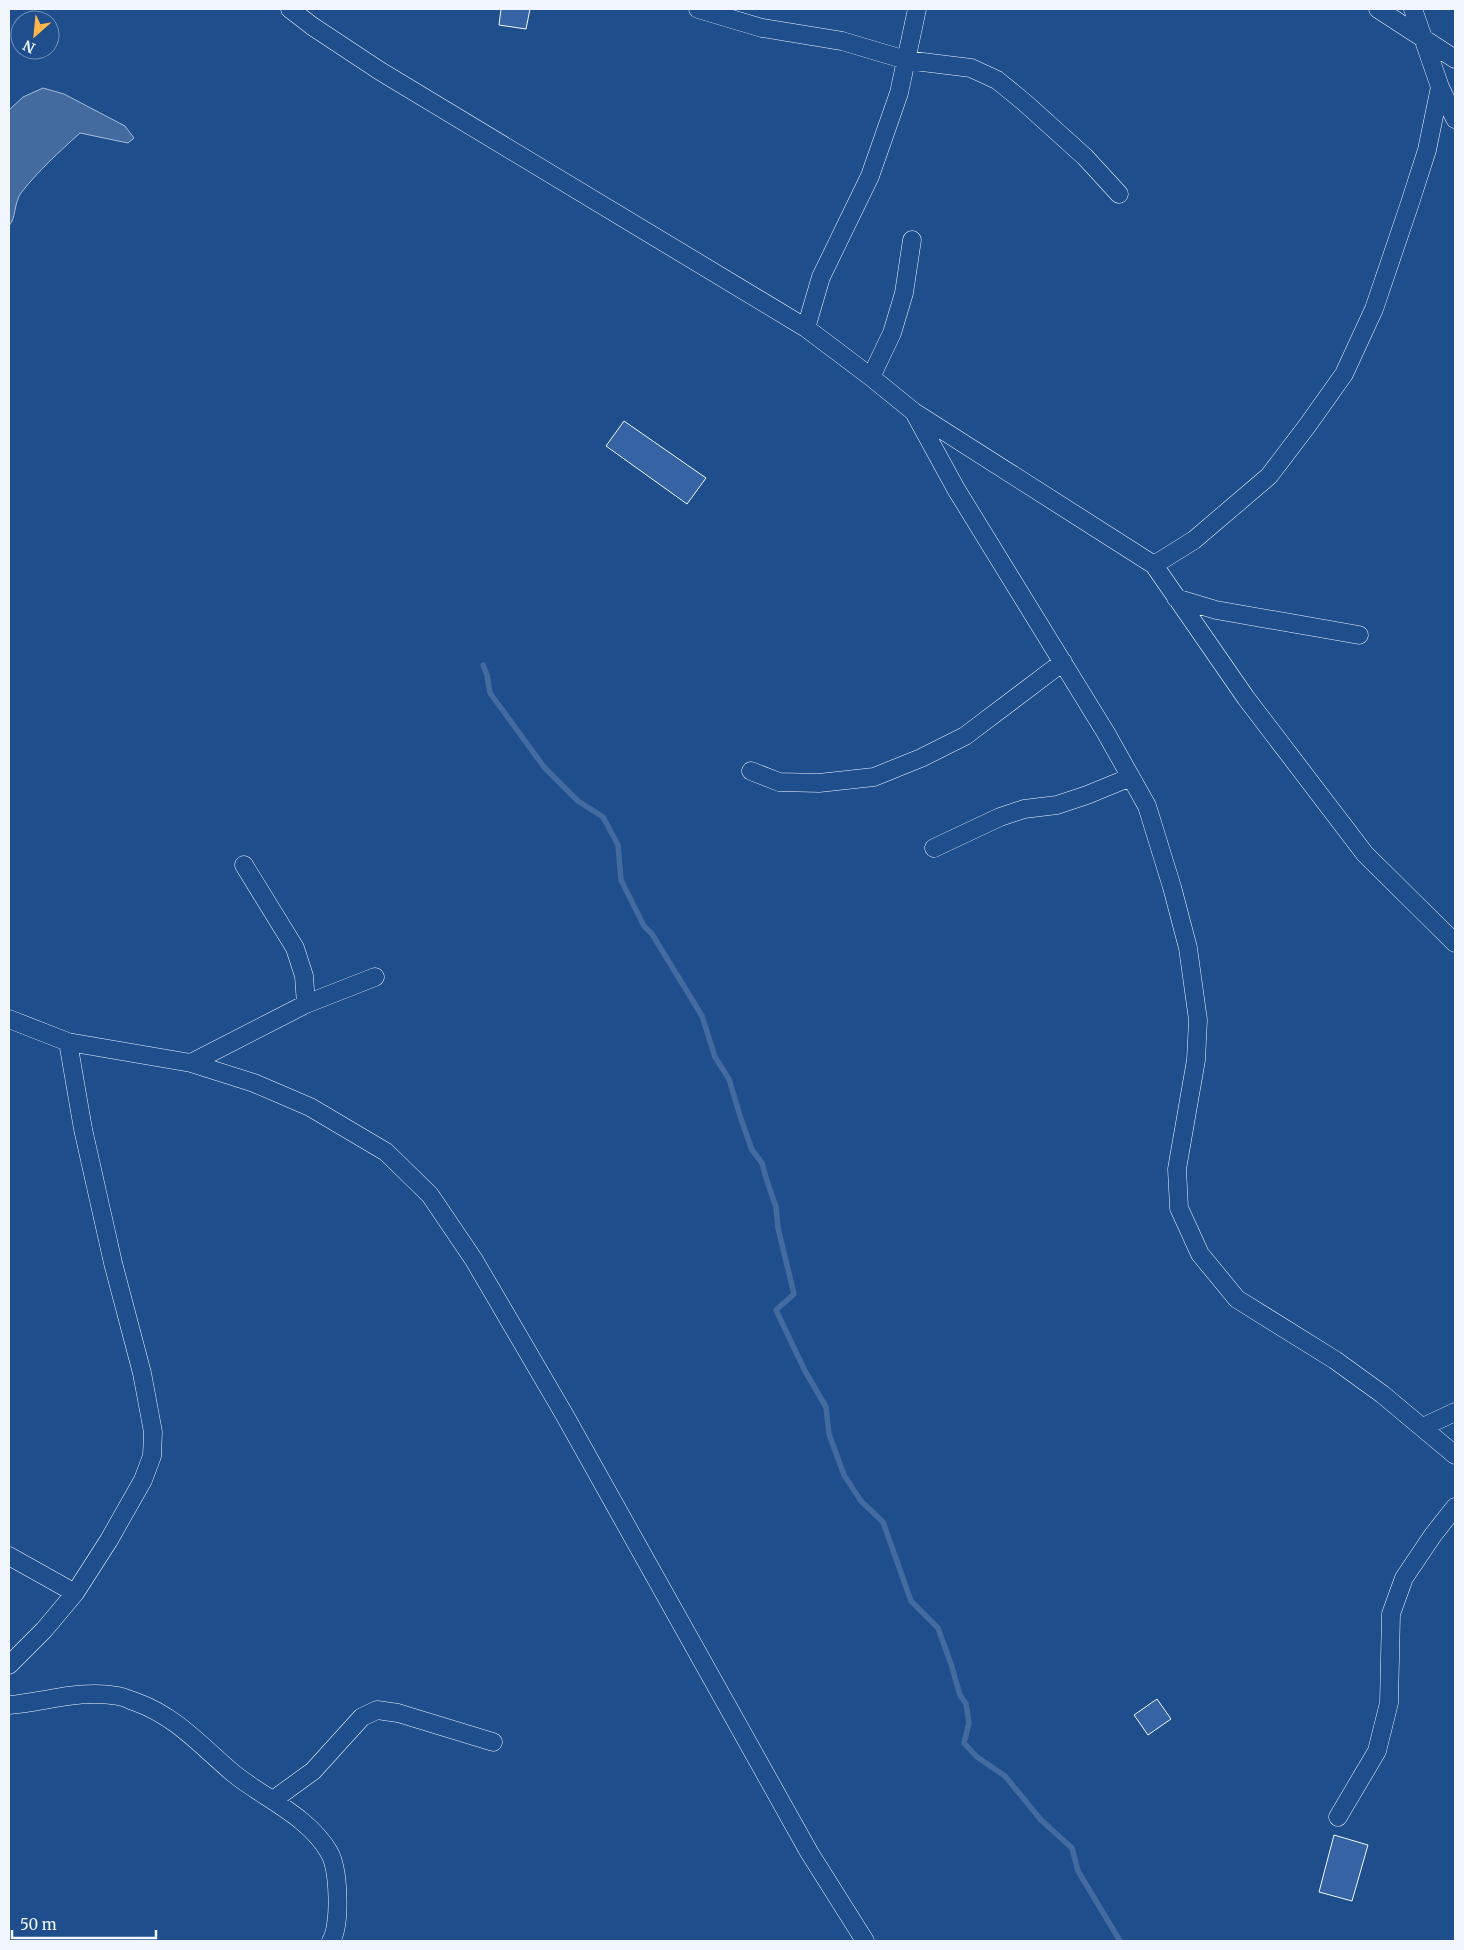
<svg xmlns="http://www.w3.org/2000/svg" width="1464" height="1950" font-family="Merriweather,serif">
<rect width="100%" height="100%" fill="#1f4e8c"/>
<path fill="#446ba0" stroke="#a8bbd7" d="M43,88L64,94L125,126L134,138L128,143L80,133C59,152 38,171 21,193C14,203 16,218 9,226V110L23,97Z"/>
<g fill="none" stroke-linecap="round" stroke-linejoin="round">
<path stroke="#446ba0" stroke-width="5.5" d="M483,665L487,675L490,693L544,767L578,801L603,817L618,845L621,880L644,926L652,934L702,1016L715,1057L729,1079L741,1119L752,1150L762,1163L767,1181L776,1207L778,1228L794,1294L776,1310L805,1371L826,1407L829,1434L844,1475L861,1501L883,1522L911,1601L938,1628L951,1664L960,1695L966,1704L969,1723L964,1743L977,1757L1005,1776L1041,1820L1072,1848L1078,1871L1120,1941"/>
</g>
<path fill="#3563a3" stroke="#f2f6ff" d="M501,9H530L526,29L499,25Z
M624,421L706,478L687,504L606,446Z
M1157,1699L1171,1719L1148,1735L1134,1715Z
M1334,1835L1368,1845L1352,1901L1319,1892Z"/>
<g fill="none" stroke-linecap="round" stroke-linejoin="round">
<defs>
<path id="minor" d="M290,9L312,26L380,71L806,328L871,377L914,412L1154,565L1246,698L1365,854L1455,943
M698,9L762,28L842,41L906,60L971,68L997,80L1024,102L1085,157L1119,194
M1378,9L1455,59
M1413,9L1440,87L1455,119
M806,328L821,277L870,176L899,93L917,9
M871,377L892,333L904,293L912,240
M915,414L956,489L1106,733L1147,806L1172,887L1188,948L1198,1020L1196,1060L1177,1169L1179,1208L1200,1254L1237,1299L1335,1360L1382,1394L1455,1455
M1154,565L1194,540L1269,476L1307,426L1344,374L1374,309L1409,206L1427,150L1440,87
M1176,598L1216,610L1359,635
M751,771L779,782L819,783L874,777L921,758L965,736L1063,662
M934,848L1000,817L1024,809L1057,805L1087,795L1131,777
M244,865L295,948L304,976L306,1004
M9,1019L68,1042L191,1063L254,1083L310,1107L386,1152L430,1195L474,1260L564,1414L809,1852L865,1941
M191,1063L306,1004L375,977
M1423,1427L1455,1412
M9,1556L75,1593
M9,1665L44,1630L75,1593L109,1540L143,1480L152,1456L153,1432L142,1373L113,1263L83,1129L68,1042
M9,1705C45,1702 81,1689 118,1696C124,1697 130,1700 136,1702C177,1717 201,1746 233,1773C265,1799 308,1816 329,1852C339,1869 341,1925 331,1941
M273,1800L313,1771L362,1717L377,1710L398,1713L493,1742
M1338,1817L1377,1751L1389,1703L1391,1614L1404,1578L1433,1535L1455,1507"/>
</defs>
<use href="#minor" stroke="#f2f6ff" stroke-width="19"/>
<use href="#minor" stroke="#1f4e8c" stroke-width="18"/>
</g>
<rect width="1464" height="1950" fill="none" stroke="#f2f6ff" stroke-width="20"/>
<g transform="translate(35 35) rotate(207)"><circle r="24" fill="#1f4e8c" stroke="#7391ba"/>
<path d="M0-4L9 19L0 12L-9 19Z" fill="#ffb74d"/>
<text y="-8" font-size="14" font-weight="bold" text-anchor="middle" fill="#f2f6ff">N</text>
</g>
<path d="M12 1930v8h144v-8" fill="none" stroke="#f2f6ff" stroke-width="2.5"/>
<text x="20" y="1930" font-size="15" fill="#f2f6ff" stroke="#1f4e8c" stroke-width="4" paint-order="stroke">50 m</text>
</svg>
